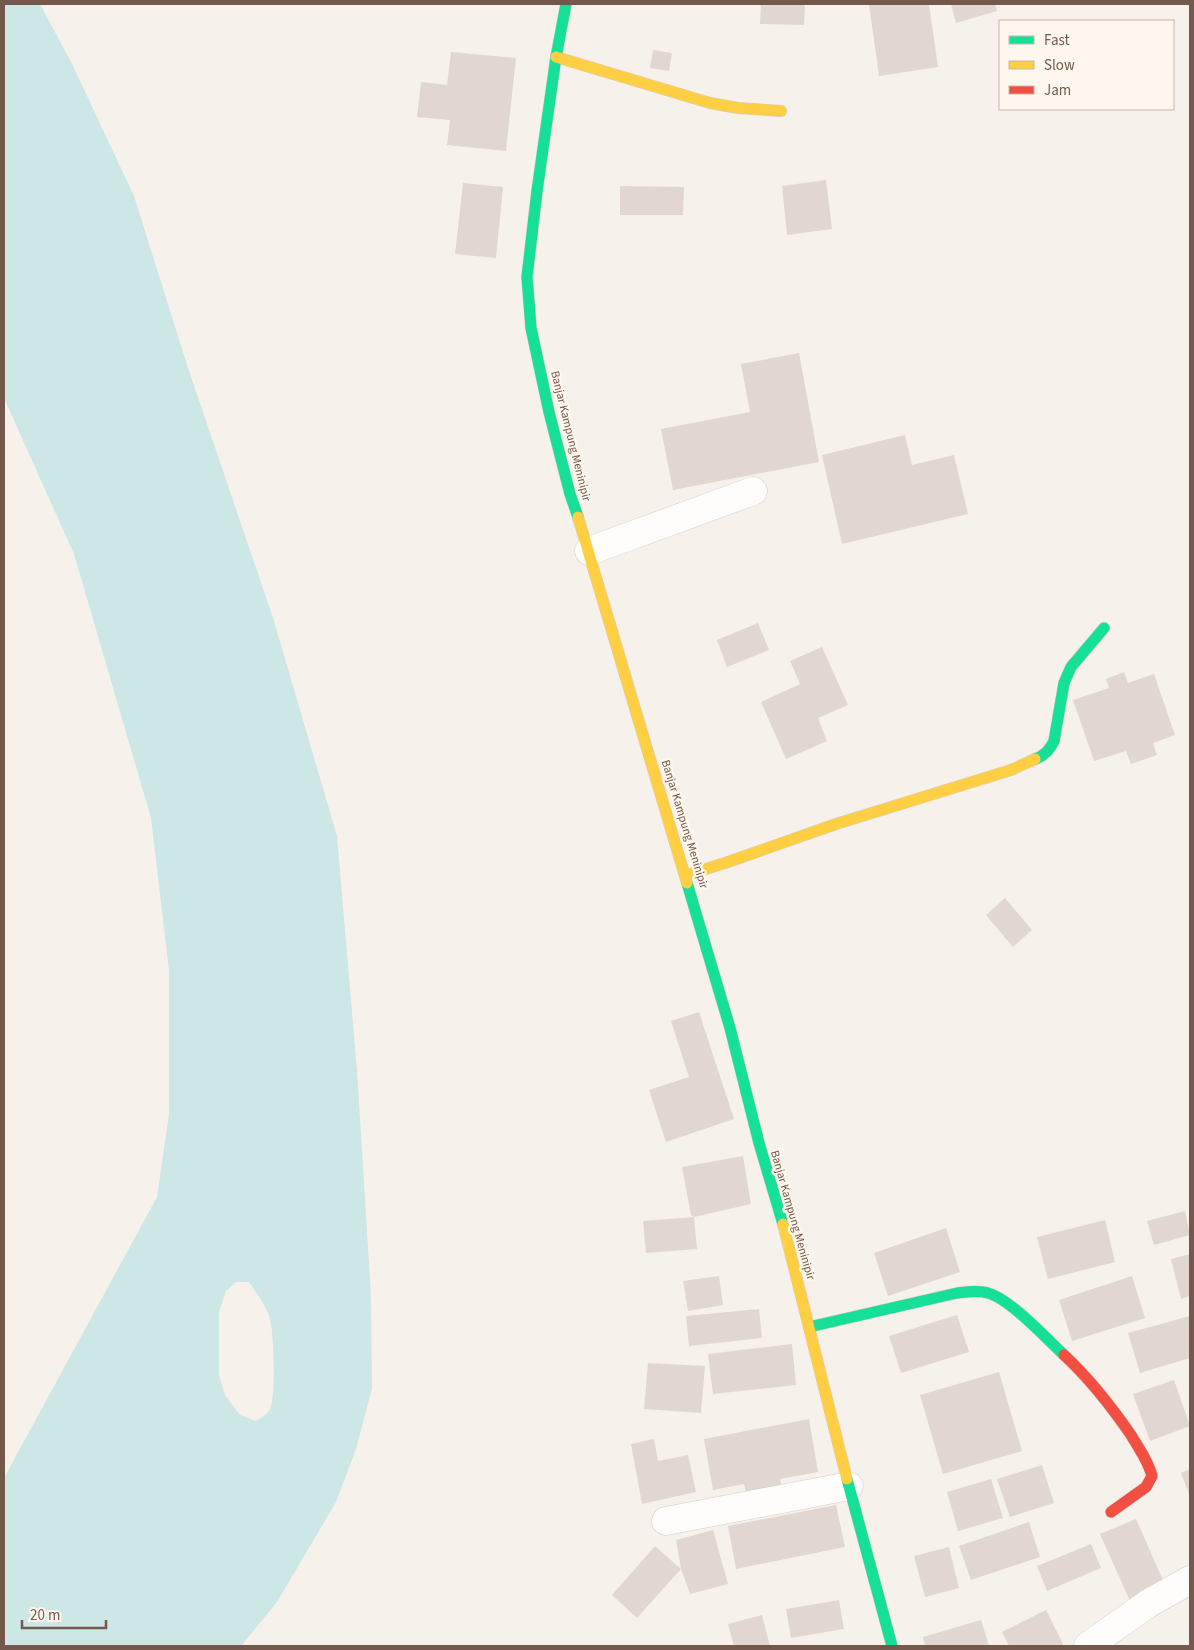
<svg xmlns="http://www.w3.org/2000/svg" width="1194" height="1650" font-family="'Source Sans 3',sans-serif">
<rect width="100%" height="100%" fill="#f6f1eb"/>
<path fill="#cde6e6" fill-rule="evenodd" d="M4,4H40L72,64L134,196L188,368L273,618L337,836L357,1071L371,1296L372,1388L356,1449L336,1502L277,1602L241,1646H4V1478L157,1197L169,1114V970L151,818L74,554L4,398ZM236,1282H249C257,1294 266,1305 270,1319C274,1332 276,1398 270,1409C267,1415 261,1418 256,1421L240,1415L225,1395L219,1375V1312L226,1291Z"/>
<path fill="#e1d7d0" d="M761,4H805L804,25L760,24Z
M869,4H929L938,67L879,76Z
M951,4H995L997,11L956,23Z
M653,50L672,53L669,71L650,68Z
M451,52L516,58L506,151L447,145L450,120L417,117L421,82L447,85Z
M826,180L832,229L787,235L782,186Z
M463,183L503,187L496,258L455,254Z
M620,186L684,187L683,215H620Z
M799,353L819,462L673,490L661,429L750,412L741,364Z
M905,435L912,465L954,455L968,514L842,544L822,455Z
M758,623L769,650L727,667L717,640Z
M822,647L848,705L818,718L827,741L786,759L761,702L800,684L790,661Z
M1124,672L1128,683L1154,674L1175,735L1153,743L1157,755L1131,764L1126,751L1094,761L1073,700L1109,688L1106,679Z
M1005,898L1032,930L1013,947L986,915Z
M699,1012L734,1119L666,1142L649,1090L689,1077L671,1021Z
M743,1156L751,1204L694,1217L697,1249L646,1253L643,1221L694,1217L691,1215L682,1167Z
M1185,1211L1190,1235L1154,1245L1147,1221Z
M1105,1220L1115,1262L1048,1279L1037,1237Z
M946,1228L960,1272L888,1296L874,1253Z
M1190,1254V1296L1181,1299L1171,1259Z
M719,1276L723,1305L688,1311L683,1281Z
M1132,1276L1145,1318L1072,1341L1059,1300Z
M759,1309L762,1338L689,1346L686,1316Z
M957,1315L969,1352L901,1373L889,1336Z
M1190,1316V1358L1140,1373L1128,1333Z
M792,1344L796,1385L713,1394L708,1354Z
M648,1363L705,1366L701,1413L644,1409Z
M999,1372L1022,1451L943,1474L920,1395Z
M1174,1380L1190,1426L1150,1441L1133,1394Z
M809,1419L818,1472L780,1479L783,1490L747,1497L744,1484L713,1490L704,1439Z
M654,1439L658,1461L688,1455L696,1492L642,1504L631,1444Z
M1042,1465L1054,1503L1010,1517L997,1479Z
M1190,1469V1497L1181,1473Z
M991,1479L1003,1518L958,1531L947,1492Z
M836,1505L845,1547L736,1569L728,1526Z
M1136,1519L1165,1585L1130,1601L1100,1534Z
M1029,1522L1040,1557L971,1580L959,1546Z
M713,1530L728,1584L690,1594L681,1569L676,1540Z
M1091,1544L1101,1568L1047,1591L1037,1566Z
M655,1546L681,1569L637,1618L612,1595Z
M949,1547L959,1588L925,1597L914,1556Z
M839,1600L844,1629L791,1638L786,1609Z
M1046,1610L1064,1646H1009L1002,1632Z
M762,1615L770,1646H734L728,1624Z
M981,1620L989,1646H925L923,1637Z"/>
<g fill="none" stroke-linecap="round" stroke-linejoin="round">
<defs>
<path id="street" d="M589,551L753,491
M666,1521L849,1486
M1088,1646L1149,1603L1190,1580"/>
<path id="fast" d="M566,4L556,57L537,191L527,277L531,328L549,412L570,494L578,517
M1035,759C1044,756 1050,750 1054,741L1064,683L1071,667L1104,628
M687,883L730,1028L759,1143L783,1224
M809,1327L957,1293C967,1292 978,1290 988,1293C1010,1299 1046,1338 1064,1355
M847,1479L892,1646"/>
<path id="slow" d="M556,57L710,103L738,108L781,111
M578,517L687,883
M686,875L725,863L836,824L1011,770L1035,759
M783,1224L847,1479"/>
<path id="jam" d="M1064,1355C1089,1378 1111,1406 1131,1435C1139,1449 1148,1460 1152,1476L1146,1487L1111,1512"/>
</defs>
<use href="#street" stroke="#d5cec8" stroke-width="29"/>
<use href="#fast" stroke="#d6cec8" stroke-width="12"/>
<use href="#slow" stroke="#d6cec8" stroke-width="12"/>
<use href="#jam" stroke="#d6cec8" stroke-width="12"/>
<use href="#street" stroke="#fefdfc" stroke-width="28"/>
<use href="#fast" stroke="#16e098" stroke-width="11"/>
<use href="#slow" stroke="#ffcf43" stroke-width="11"/>
<use href="#jam" stroke="#f24e42" stroke-width="11"/>
</g>
<g text-anchor="middle" stroke-width="5" stroke-linejoin="round" paint-order="stroke">
<g font-size="12" fill="#74584c" stroke="#fef7ed">
<text transform="translate(571 436) rotate(76)" y="4">Banjar Kampung Meninipir</text>
<text transform="translate(685 824) rotate(73)" y="4">Banjar Kampung Meninipir</text>
<text transform="translate(793 1215) rotate(74)" y="4">Banjar Kampung Meninipir</text>
</g>
</g>
<rect width="1194" height="1650" fill="none" stroke="#74584c" stroke-width="10"/>
<rect x="999" y="20" width="175" height="90" fill="#fef7ed" stroke="#c7b7ad"/>
<rect x="1009" y="36" width="25" height="8" fill="#16e098" stroke="#c7b7ad"/>
<text x="1044" y="45" font-size="15" fill="#74584c">Fast</text>
<rect x="1009" y="61" width="25" height="8" fill="#ffcf43" stroke="#c7b7ad"/>
<text x="1044" y="70" font-size="15" fill="#74584c">Slow</text>
<rect x="1009" y="86" width="25" height="8" fill="#f24e42" stroke="#c7b7ad"/>
<text x="1044" y="95" font-size="15" fill="#74584c">Jam</text>
<path d="M22 1620v8h84v-8" fill="none" stroke="#74584c" stroke-width="2.5"/>
<text x="30" y="1620" font-size="15" fill="#74584c" stroke="#fef7ed" stroke-width="4" paint-order="stroke">20 m</text>
</svg>
